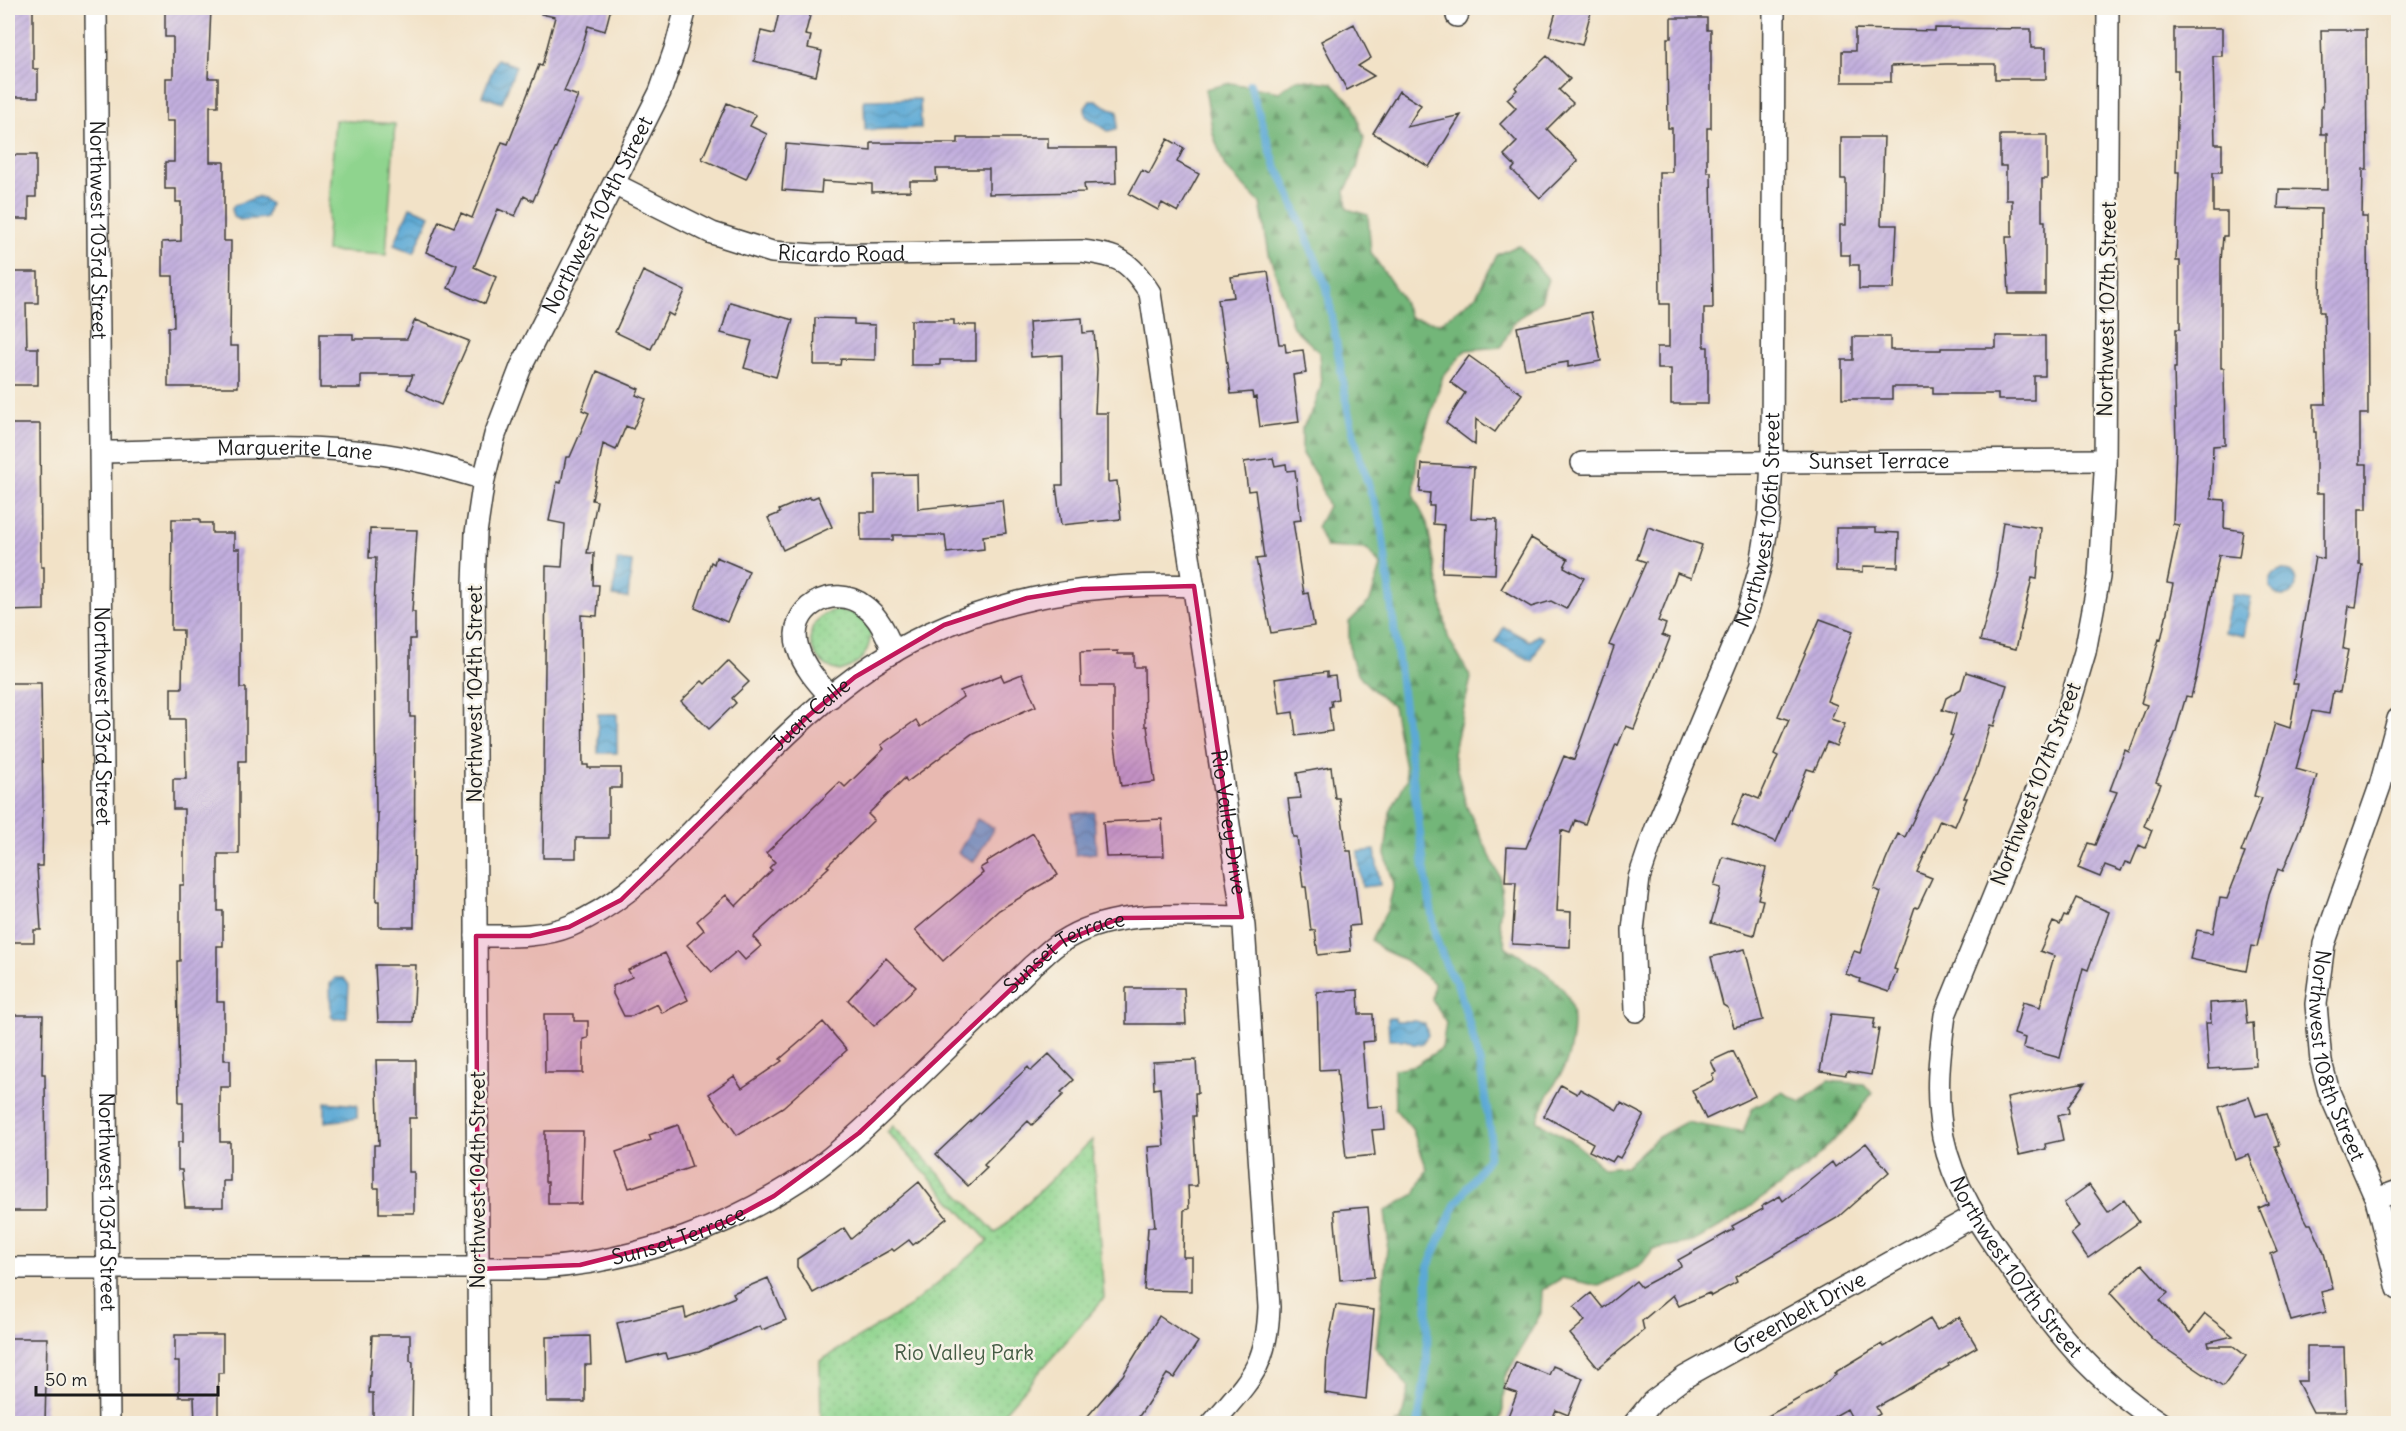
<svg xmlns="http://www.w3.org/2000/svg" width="2406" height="1431" font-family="Delius,sans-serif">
<defs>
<pattern id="green-dots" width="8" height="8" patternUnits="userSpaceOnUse" patternTransform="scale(1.5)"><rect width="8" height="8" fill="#8fd48e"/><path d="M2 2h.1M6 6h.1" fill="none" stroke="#7bb57a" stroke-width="1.8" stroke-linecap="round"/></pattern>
<pattern id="forest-firs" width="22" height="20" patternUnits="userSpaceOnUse" patternTransform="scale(1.5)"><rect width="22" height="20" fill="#73b679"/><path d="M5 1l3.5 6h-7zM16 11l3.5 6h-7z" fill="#5e9362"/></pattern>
<pattern id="water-waves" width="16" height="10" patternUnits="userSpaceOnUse" patternTransform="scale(1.5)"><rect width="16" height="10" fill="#5ba9d5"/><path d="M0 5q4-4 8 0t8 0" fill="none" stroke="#4a89ac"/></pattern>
<pattern id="building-hatch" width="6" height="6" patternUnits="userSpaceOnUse" patternTransform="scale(1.5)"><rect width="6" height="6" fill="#c2afde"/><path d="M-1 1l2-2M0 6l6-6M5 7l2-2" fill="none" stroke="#a696be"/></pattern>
</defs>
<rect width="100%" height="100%" fill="#f7f3e8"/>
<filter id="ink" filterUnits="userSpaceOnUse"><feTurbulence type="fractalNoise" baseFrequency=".0167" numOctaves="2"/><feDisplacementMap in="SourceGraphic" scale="12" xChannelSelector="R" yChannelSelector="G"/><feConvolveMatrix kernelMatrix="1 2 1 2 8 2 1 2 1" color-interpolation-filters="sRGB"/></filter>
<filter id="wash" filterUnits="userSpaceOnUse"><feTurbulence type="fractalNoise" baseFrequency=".008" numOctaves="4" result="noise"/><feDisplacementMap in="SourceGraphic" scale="24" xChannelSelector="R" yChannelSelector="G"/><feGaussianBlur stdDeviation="1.35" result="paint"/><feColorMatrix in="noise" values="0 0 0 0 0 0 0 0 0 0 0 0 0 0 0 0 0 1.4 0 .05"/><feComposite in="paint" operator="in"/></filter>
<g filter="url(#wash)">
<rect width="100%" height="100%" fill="#f2e2c7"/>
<path fill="url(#green-dots)" stroke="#567855" stroke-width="1.5" d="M835,610L857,613L871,628C871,651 862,666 839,671C806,663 798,620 835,610Z
M893,1126L996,1233L1092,1140L1104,1298L995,1423H821L820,1361L909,1307L988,1241L887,1132Z"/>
<path fill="url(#forest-firs)" stroke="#48694a" stroke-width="1.5" d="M1297,79L1332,83L1353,105L1364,138L1357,168L1345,191L1347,209L1368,215L1371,253L1400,295L1410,318L1440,323L1476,296L1497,255L1519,245L1548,279L1541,301L1514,322L1501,347L1466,350L1443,376L1417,457L1414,497L1427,523L1448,637L1471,678L1453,754L1466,805L1500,877L1502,899L1499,920L1506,947C1526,960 1550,972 1565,992C1579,1010 1572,1053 1562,1072C1552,1089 1543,1102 1537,1121L1576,1144L1604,1168L1626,1166L1658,1137L1686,1122L1743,1133L1752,1108L1782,1092L1801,1102L1828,1081L1864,1084L1872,1093L1852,1122L1806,1168L1726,1223L1693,1242L1653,1249L1640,1266L1599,1286L1562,1278L1542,1290L1541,1313L1504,1379L1503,1410L1499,1423H1394L1401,1421L1409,1388L1376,1348L1388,1239L1385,1211L1415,1194L1427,1169L1412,1129L1395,1109L1394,1069L1416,1065L1442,1048L1446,1022L1432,1000L1434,983L1405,960L1383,950L1371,940L1388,909L1394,884L1385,854L1390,812L1407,779L1393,706C1356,677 1348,670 1349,622L1370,601L1381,566L1367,549L1326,547L1317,527L1328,506L1317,477L1302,454V428L1314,408L1321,386L1319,352L1293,327L1269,253L1260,203L1225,167L1213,134L1205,89L1231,83L1279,92Z"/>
<path fill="#8fd48e" stroke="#567855" stroke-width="1.5" d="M335,120L395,124L386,255L326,251Z"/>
<path fill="url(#water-waves)" stroke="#3c6278" stroke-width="1.5" d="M497,59L516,66L502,103L482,96Z
M920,99L921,128L865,130L864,100Z
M1090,101H1096L1118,112L1117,129L1108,131L1086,116L1085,108Z
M257,197L263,198L270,204L266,218L240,220L234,217L232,209L234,205Z
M410,207L430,215L414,253L394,245Z
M617,560L632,562L628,598L613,596Z
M2270 583a13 13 0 1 1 26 0a13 13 0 1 1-26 0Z
M2232,594L2251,597L2244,636L2224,632Z
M1504,627L1529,641L1538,635L1543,638L1532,661L1495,642Z
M598,714H617V753H598Z
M1094,812L1096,853L1075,855L1072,813Z
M977,819L994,828L974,862L958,853Z
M1375,850L1380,885L1362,887L1358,852Z
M335,978H344L349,985L347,1018L334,1019L331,1016L330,984Z
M1395,1018L1396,1021H1416L1425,1024L1428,1035L1422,1043L1415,1045L1405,1040H1389L1388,1018Z
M325,1102L357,1105V1118L325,1122Z"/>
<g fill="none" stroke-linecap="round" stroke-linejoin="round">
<path stroke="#5ba9d5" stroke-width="8" d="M1250,84L1275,165L1283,179L1327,288L1348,411L1359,456L1381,523L1424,866L1436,939L1449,972L1457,983L1468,1019L1480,1064L1491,1136L1488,1158L1455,1205L1428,1267L1427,1363L1418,1424"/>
</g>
<g id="blocks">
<path fill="url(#building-hatch)" d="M8,8H33V69H38V97H8Z
M165,8H211L208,78H218V106H210V162H224V241H231L230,346H238V387H168V327H174L173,276H162V242L181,241V202H176V189H165V162H174V121H166V78H173V37H165Z
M542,8H611L605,31L588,26L581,51L564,91L578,96L533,201L524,196L515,216L498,209L474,267L496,277L485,304L448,288L457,265L426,252L439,221L454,227L461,213L472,218L502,142L508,144L539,65L542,66L555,17L541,14Z
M780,8H812L805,35L811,36L808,48L822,51L816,76L754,61L761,31L774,34Z
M1557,8H1592L1582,45L1549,36Z
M1671,18H1707V30H1711V128H1707V172H1711L1713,308H1704V347H1708V404H1671V369H1657V347H1669V304H1660L1659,172H1672V128H1668L1667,38H1671Z
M1354,24L1371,58L1358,66L1374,76L1347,90L1321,41Z
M1935,28L2031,29V48H2046V79H1995V64H1946L1891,66V82H1842V51H1855V29L1935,31Z
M2174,28H2222V56H2213L2215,144H2222V172H2213V212H2227V236H2223L2221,261V368H2224L2225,445L2213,446L2211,499L2225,500L2224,528L2243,531L2239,557L2219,555L2196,678L2191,697L2186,696L2176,731L2156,782L2161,784L2144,826L2152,830L2145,848L2139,845L2131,864L2125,862L2121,871L2105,865L2100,877L2078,868L2088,843L2095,845L2117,792L2110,790L2125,750L2129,752L2147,705L2141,703L2159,639L2161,640L2173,584L2167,583L2179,525L2173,524L2176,446L2174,368H2176V329H2180V261H2176L2179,172H2176L2178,70H2174Z
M2321,30H2366L2367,169H2363L2362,217H2367L2368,414H2360V464H2367V509H2359V564H2362L2356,607L2349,606L2343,649L2348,650L2340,692L2333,691L2329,714L2312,711L2296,769L2317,775L2308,808L2283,871L2278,869L2269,894L2257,947L2251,946L2246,971L2190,959L2197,930L2213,933L2220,898L2227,899L2245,853L2241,852L2262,798L2254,796L2275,723L2290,728L2298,684H2293L2315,557L2324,559V493H2316V432H2314V404H2326L2324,312H2320L2321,209L2278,208L2279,189L2327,190V134H2321V107H2323Z
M1547,56L1570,79L1559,90L1573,103L1547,129L1578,161L1540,198L1512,170L1515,166L1504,155L1517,142L1500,124L1516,108L1507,99L1517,90L1515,87Z
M1399,91L1421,105L1407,127L1461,115L1429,167L1373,133Z
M727,103L756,115L750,126L767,134L746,179L702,159Z
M2000,135H2047V179H2042V221H2045V294H2009L2006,237H2012V200H2006V166H2000Z
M1841,137H1884L1881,225H1897L1894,289H1859V265H1850V255H1840V225H1846V179H1841Z
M958,138H1048V148H1115L1116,183L1084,184L1085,192L989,194V169H936L937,181H910V191L872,192V184L822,181L821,193L782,190L786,144L871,151V143H958Z
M1168,139L1184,148L1177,162L1199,174L1178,212L1162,203L1158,210L1129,194L1142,170L1149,174Z
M8,155H36V197H29V219H8Z
M643,271L685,291L673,316L668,313L651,349L615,332Z
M8,272H38V303H26L27,348H38V385H8Z
M1268,272L1279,344H1285L1286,352L1303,350L1306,373L1293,375L1299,422L1260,427L1256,397L1253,398L1252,392L1231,394L1218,299L1234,297L1231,277Z
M730,302L793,320L776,377L744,368L752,341L721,333Z
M1591,312L1601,361L1568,367V362L1525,369L1517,327Z
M815,318L854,319V324L875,325V360L841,359L840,365H814Z
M1082,318L1083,333L1094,332L1097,369L1095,413H1108V482L1117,481L1121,519L1061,525L1056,485H1063L1062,355L1031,357L1029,322Z
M415,320L469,341L441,405L407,389L413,375H361V388H320V334H353V339H407Z
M911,320H954V325H976V360H940V365H911Z
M1996,336H2045V376H2034V400H1998V394H1933V387H1892V399H1842V360H1853V337H1890V350H1941V348H1996Z
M1469,356L1522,394L1495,432L1476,419L1475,445L1446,423L1465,393L1450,382Z
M597,371L639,389L636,395L646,399L633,429L626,426L616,450L603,444L592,500L597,501L587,553H594L593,585H599L597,616L581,615L583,765H588V768H621V788H609V838H576V858H543L546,566L562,567L565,524L549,521L557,482L561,483L566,457H570L589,413L582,410Z
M8,424H40L41,567H44V610L8,611Z
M1273,458L1275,466L1286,464L1287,471L1295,470L1301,520L1293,521L1304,594L1308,593L1314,626L1271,633L1256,559L1264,558L1255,490L1248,491L1244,462Z
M1422,464L1474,467L1471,518L1497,519L1495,574L1442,572L1444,525L1433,524L1434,506H1429L1430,493L1420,492Z
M917,474L918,509L1002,500L1006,533L983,536L984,549L947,553L945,535H893V540H861L860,512H875V475Z
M818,496L832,527L783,550L768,518L780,513L779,510L809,497L811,499Z
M172,519H200V523H212V533H234V549H240V688H246V761H239V854H218V911H223V946H217V1002H224V1060H230V1087H220V1142H230V1181H223V1207H185L182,1170H178V1142H183V1102H179L177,961H180V885H184V809H173V779H186L185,719H171V688H182L183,630H171Z
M2003,522L2041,528L2037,579L2032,578L2016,649L1980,641L1998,573H1996Z
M1648,527L1702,545L1691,578L1677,573L1658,621L1666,624L1662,635L1670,638L1634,729L1626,726L1618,745L1616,744L1585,824L1575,820L1570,833L1561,830L1557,911L1571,912L1570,947L1512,944L1516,882H1505L1507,847L1526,848L1564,756L1574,760L1614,647L1609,645L1646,562L1637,559Z
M1836,528H1876V532L1899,533L1898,567L1863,566V572L1836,571Z
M370,529L417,530L412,612H415V639H410V717H415L414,927H379V901H376L378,813H376L374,612L376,558H369Z
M1531,538L1568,559L1564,567L1584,578L1566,609L1551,601L1531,607L1501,589Z
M716,557L749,571L727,622L695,608L711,562L714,564Z
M1820,619L1853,631L1827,701L1837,705L1831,719L1845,724L1836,746L1827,742L1814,771L1807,769L1776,842L1732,824L1745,793L1759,799L1778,756L1774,754L1789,720L1778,716Z
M1118,651V654H1134V667H1144L1145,726H1147L1155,782L1121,786L1113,731V686H1081L1080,652Z
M728,661L749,682L732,698L736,703L709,729L681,701L702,681L705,684Z
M1327,672V677L1335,676L1338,699L1331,701L1332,706L1329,707L1332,731L1296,736L1293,712L1280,714L1275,679Z
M1966,672L2007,685L1994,726L1990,725L1976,771L1964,798H1967L1955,826L1940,820L1917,872L1932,878L1918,908L1915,907L1894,969L1897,970L1889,992L1859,982L1860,979L1846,974L1854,951L1860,953L1881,892L1874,889L1887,858L1898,834L1905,837L1953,736L1950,735L1956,714L1942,710L1946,698L1961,689Z
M1022,674L1036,706L973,733L907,782L905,778L868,814L874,820L827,866L829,867L753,937L761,946L745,960L737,951L712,972L687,945L704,930L697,921L726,895L736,906L772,870L769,868L775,862L766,853L840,782L845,787L884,749L881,745L916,720L920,727L963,697L960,691L1001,675L1004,681Z
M8,683H41L43,805L42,866H37L41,930H34V942H8Z
M1331,767L1335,798H1339L1347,851H1351L1360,925L1349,926L1351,951L1318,955L1315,930L1311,931L1306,887H1303L1297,837H1293L1288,799L1301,798L1297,773Z
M1162,819L1164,856L1106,857L1103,822Z
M1033,833L1058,875L999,910L943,961L915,930L983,873L980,868L987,864L986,862Z
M1723,857L1766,868L1758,899L1763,900L1754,935L1711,923L1721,888L1714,886Z
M2076,898L2109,912L2088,970L2083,968L2060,1058L2023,1048L2025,1038L2014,1034L2023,1002L2040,1007L2054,956L2040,951L2053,922L2060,925L2064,916L2067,917Z
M1745,949L1763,1020L1734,1027L1728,1008L1723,1005L1711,957Z
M665,953L688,1000L662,1013L657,1004L632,1016H624L613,994V986L632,977L628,970Z
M886,958L916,987L874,1026L848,1000Z
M375,965H416L413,1022H378Z
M1126,988H1184L1186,1024H1126Z
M1358,990L1359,1014H1373L1374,1041L1362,1042L1367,1107L1383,1106L1385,1129L1372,1130L1375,1155L1346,1158L1337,1069L1319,1070L1317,992Z
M2245,1001L2247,1024L2253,1023L2256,1066L2209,1069L2206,1023H2211L2210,1003Z
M544,1014H574V1021H588V1038L583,1039V1073H545Z
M1831,1014L1875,1018L1873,1028L1879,1029L1871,1075L1847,1071L1846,1075L1820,1071Z
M8,1015H43L42,1074H45L46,1211H8Z
M823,1022L847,1050L783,1107L737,1135L709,1094L734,1076L742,1088L782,1061L780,1059Z
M1733,1051L1755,1096L1706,1119L1692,1090L1714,1080L1712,1074L1716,1072L1711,1061Z
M1049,1054L1074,1080L1061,1092L1064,1094L1032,1125L1028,1121L984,1165L987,1168L968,1186L936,1154L1028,1067L1031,1071Z
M376,1060H416V1118H409V1172H414V1213H379V1188H374V1145H379Z
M1196,1060L1198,1093H1195L1196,1116H1193L1197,1186H1188L1189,1209L1184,1210L1183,1257H1192V1291L1144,1290L1148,1227H1155L1148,1147L1164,1146L1160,1088L1154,1089L1153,1062Z
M2085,1082L2068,1107L2069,1113L2058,1116L2063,1140L2045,1144L2046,1149L2019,1155L2007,1098Z
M1561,1085L1577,1094L1580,1089L1617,1110L1621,1103L1644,1115L1620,1158L1616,1156L1612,1162L1589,1151L1593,1143L1544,1116Z
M2249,1097L2256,1116L2267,1113L2279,1145L2275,1146L2303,1215L2308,1224H2311L2324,1253L2333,1289L2321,1292L2326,1312L2291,1321L2271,1254L2277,1251L2259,1208L2268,1204L2249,1155L2235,1160L2219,1107Z
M678,1125L692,1167L629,1188L616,1152L651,1140L649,1135Z
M545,1131H583L581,1204H548V1182H545Z
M1866,1143L1889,1172L1837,1218L1735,1277L1737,1282L1711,1296L1709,1293L1679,1306L1673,1295L1642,1321L1644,1330L1598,1368L1570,1334L1585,1321L1574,1307L1591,1293L1603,1308L1636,1281L1641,1287L1681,1266L1678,1260L1734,1229L1732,1226L1763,1209L1762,1206L1780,1196L1783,1201L1832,1162L1835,1167Z
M919,1182L947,1218L913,1245L909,1240L894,1251L892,1249L813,1293L797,1267V1259L844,1228L851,1239Z
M2089,1185L2108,1212L2124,1200L2139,1222L2088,1258L2071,1234L2079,1227L2064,1203Z
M1368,1207L1374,1277L1340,1280L1334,1210Z
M2142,1264L2168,1293L2160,1300L2190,1333L2205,1314L2233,1336L2208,1342L2209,1346H2233L2246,1356L2223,1387L2153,1340L2110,1293Z
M768,1278L786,1320L762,1330L760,1326L699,1352L667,1359L665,1353L626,1363L617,1323L684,1308L686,1318L735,1297L733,1293Z
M1336,1305L1374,1310L1366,1399L1325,1393L1327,1352Z
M1159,1316L1198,1342L1174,1378L1167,1374L1134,1424H1081L1123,1375Z
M1959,1317L1977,1347L1948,1364L1949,1366L1876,1407L1880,1414L1864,1424H1855L1847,1409L1821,1424H1754L1819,1387L1836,1375L1834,1373L1882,1344L1884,1347L1930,1319L1937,1330Z
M175,1335H223V1373H218V1424H195L194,1397H179V1362H175Z
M372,1335H410V1361L413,1362L412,1424H373V1393H369Z
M590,1336L591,1365H585V1402H547L546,1337Z
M8,1338H47L45,1424H8Z
M2307,1347H2344L2346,1412H2313L2297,1381H2307Z
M1516,1362L1549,1375L1553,1366L1583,1378L1568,1415L1556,1410L1550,1424H1505L1517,1393L1505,1389Z"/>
</g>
</g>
<g filter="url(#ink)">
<use href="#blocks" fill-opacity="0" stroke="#3c3a36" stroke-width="1.5"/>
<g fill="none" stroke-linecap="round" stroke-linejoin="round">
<defs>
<g id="minor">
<path id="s1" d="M96,8L109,1424"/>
<path id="s2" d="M2108,8L2105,472L2099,577L2085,652L2063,726L1945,1015C1939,1056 1935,1096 1943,1137C1953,1186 1980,1226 2009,1266C2055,1331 2093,1380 2162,1424"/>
<path d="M1457,16L1460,8"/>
<path id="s3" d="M614,184L712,233L772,252L815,255L1082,251C1120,256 1129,260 1150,293L1244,926L1269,1307C1267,1368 1249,1380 1212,1424"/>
<path id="s4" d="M101,452C189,451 285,442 372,453C410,457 447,468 484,479"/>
<path id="s5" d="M1582,463L2105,460"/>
<path d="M831,697C818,683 803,666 798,648C786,608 833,582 864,606C879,616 887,636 894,652"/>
<path id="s6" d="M2398,719L2380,786L2324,944L2316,1004L2321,1062L2329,1092L2376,1199L2398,1289"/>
<path id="s7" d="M476,936C507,936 541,938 570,926C622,904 652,870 691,832C744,779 795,721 855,677C953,605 1074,581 1194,586"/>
<path id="s8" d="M1636,1011L1633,930L1639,878L1656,828L1748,610L1761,564L1769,516L1772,461L1774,8"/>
<path d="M2376,1199L2398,1191"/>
<path id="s9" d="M8,1268H542C641,1261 736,1225 817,1168C851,1143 881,1112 912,1083C952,1044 992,1005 1032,966C1042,958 1051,948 1061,942C1114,907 1182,917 1242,917"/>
<path id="s10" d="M479,1424L474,583L476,533L484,479L495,435L521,367L660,92L676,46L686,8"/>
<path id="s11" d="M1634,1424L1653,1401L1685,1377L1974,1216"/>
</g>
</defs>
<use href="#minor" stroke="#3c3a36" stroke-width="24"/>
<use href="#minor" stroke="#fff" stroke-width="21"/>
</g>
</g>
<path fill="#c2185b" fill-opacity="0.2" stroke="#c2185b" stroke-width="4.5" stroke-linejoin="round" d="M1194,586L1242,917L1121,918L1061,942L859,1133L774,1196L728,1221L678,1240L580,1265L478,1269L476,936H530L569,927L621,900L808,716L855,677L944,625L1027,598L1082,589Z"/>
<g text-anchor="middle" stroke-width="5" stroke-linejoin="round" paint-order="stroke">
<g font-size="21" fill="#1c1c1c" stroke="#f7f3e8">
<text dy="7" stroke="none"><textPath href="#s10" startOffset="1234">Northwest 104th Street</textPath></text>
<text dy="7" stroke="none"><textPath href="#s1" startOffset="222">Northwest 103rd Street</textPath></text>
<text dy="7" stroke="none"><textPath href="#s3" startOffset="242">Ricardo Road</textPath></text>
<text transform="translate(2107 309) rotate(-89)" y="7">Northwest 107th Street</text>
<text dy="7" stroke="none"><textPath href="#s4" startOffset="194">Marguerite Lane</textPath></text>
<text dy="7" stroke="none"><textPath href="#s5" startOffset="297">Sunset Terrace</textPath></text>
<text dy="7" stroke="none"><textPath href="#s8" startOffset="514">Northwest 106th Street</textPath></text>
<text transform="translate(475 694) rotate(-90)" y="7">Northwest 104th Street</text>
<text dy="7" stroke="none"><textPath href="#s1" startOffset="708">Northwest 103rd Street</textPath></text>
<text dy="7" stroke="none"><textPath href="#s7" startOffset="417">Juan Calle</textPath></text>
<text transform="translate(2036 784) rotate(-69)" y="7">Northwest 107th Street</text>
<text dy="7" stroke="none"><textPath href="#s3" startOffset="1102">Rio Valley Drive</textPath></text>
<text dy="7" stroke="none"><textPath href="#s9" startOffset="1161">Sunset Terrace</textPath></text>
<text dy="7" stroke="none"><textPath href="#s6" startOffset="352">Northwest 108th Street</textPath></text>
<text transform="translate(478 1180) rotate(-90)" y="7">Northwest 104th Street</text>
<text dy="7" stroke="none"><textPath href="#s1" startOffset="1194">Northwest 103rd Street</textPath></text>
<text dy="7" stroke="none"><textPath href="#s9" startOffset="675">Sunset Terrace</textPath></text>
<text dy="7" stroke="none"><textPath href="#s2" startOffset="1308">Northwest 107th Street</textPath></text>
<text dy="7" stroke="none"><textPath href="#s11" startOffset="201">Greenbelt Drive</textPath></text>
</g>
<g font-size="21" fill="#445c44" stroke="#f7f3e8">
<text x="964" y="1360">Rio Valley Park</text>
</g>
</g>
<rect width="2406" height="1431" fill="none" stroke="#f7f3e8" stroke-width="30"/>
<path d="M36 1386v9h182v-9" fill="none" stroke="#1c1c1c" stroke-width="3"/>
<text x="45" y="1386" font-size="18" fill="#1c1c1c" stroke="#f7f3e8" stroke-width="4.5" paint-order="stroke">50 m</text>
</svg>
